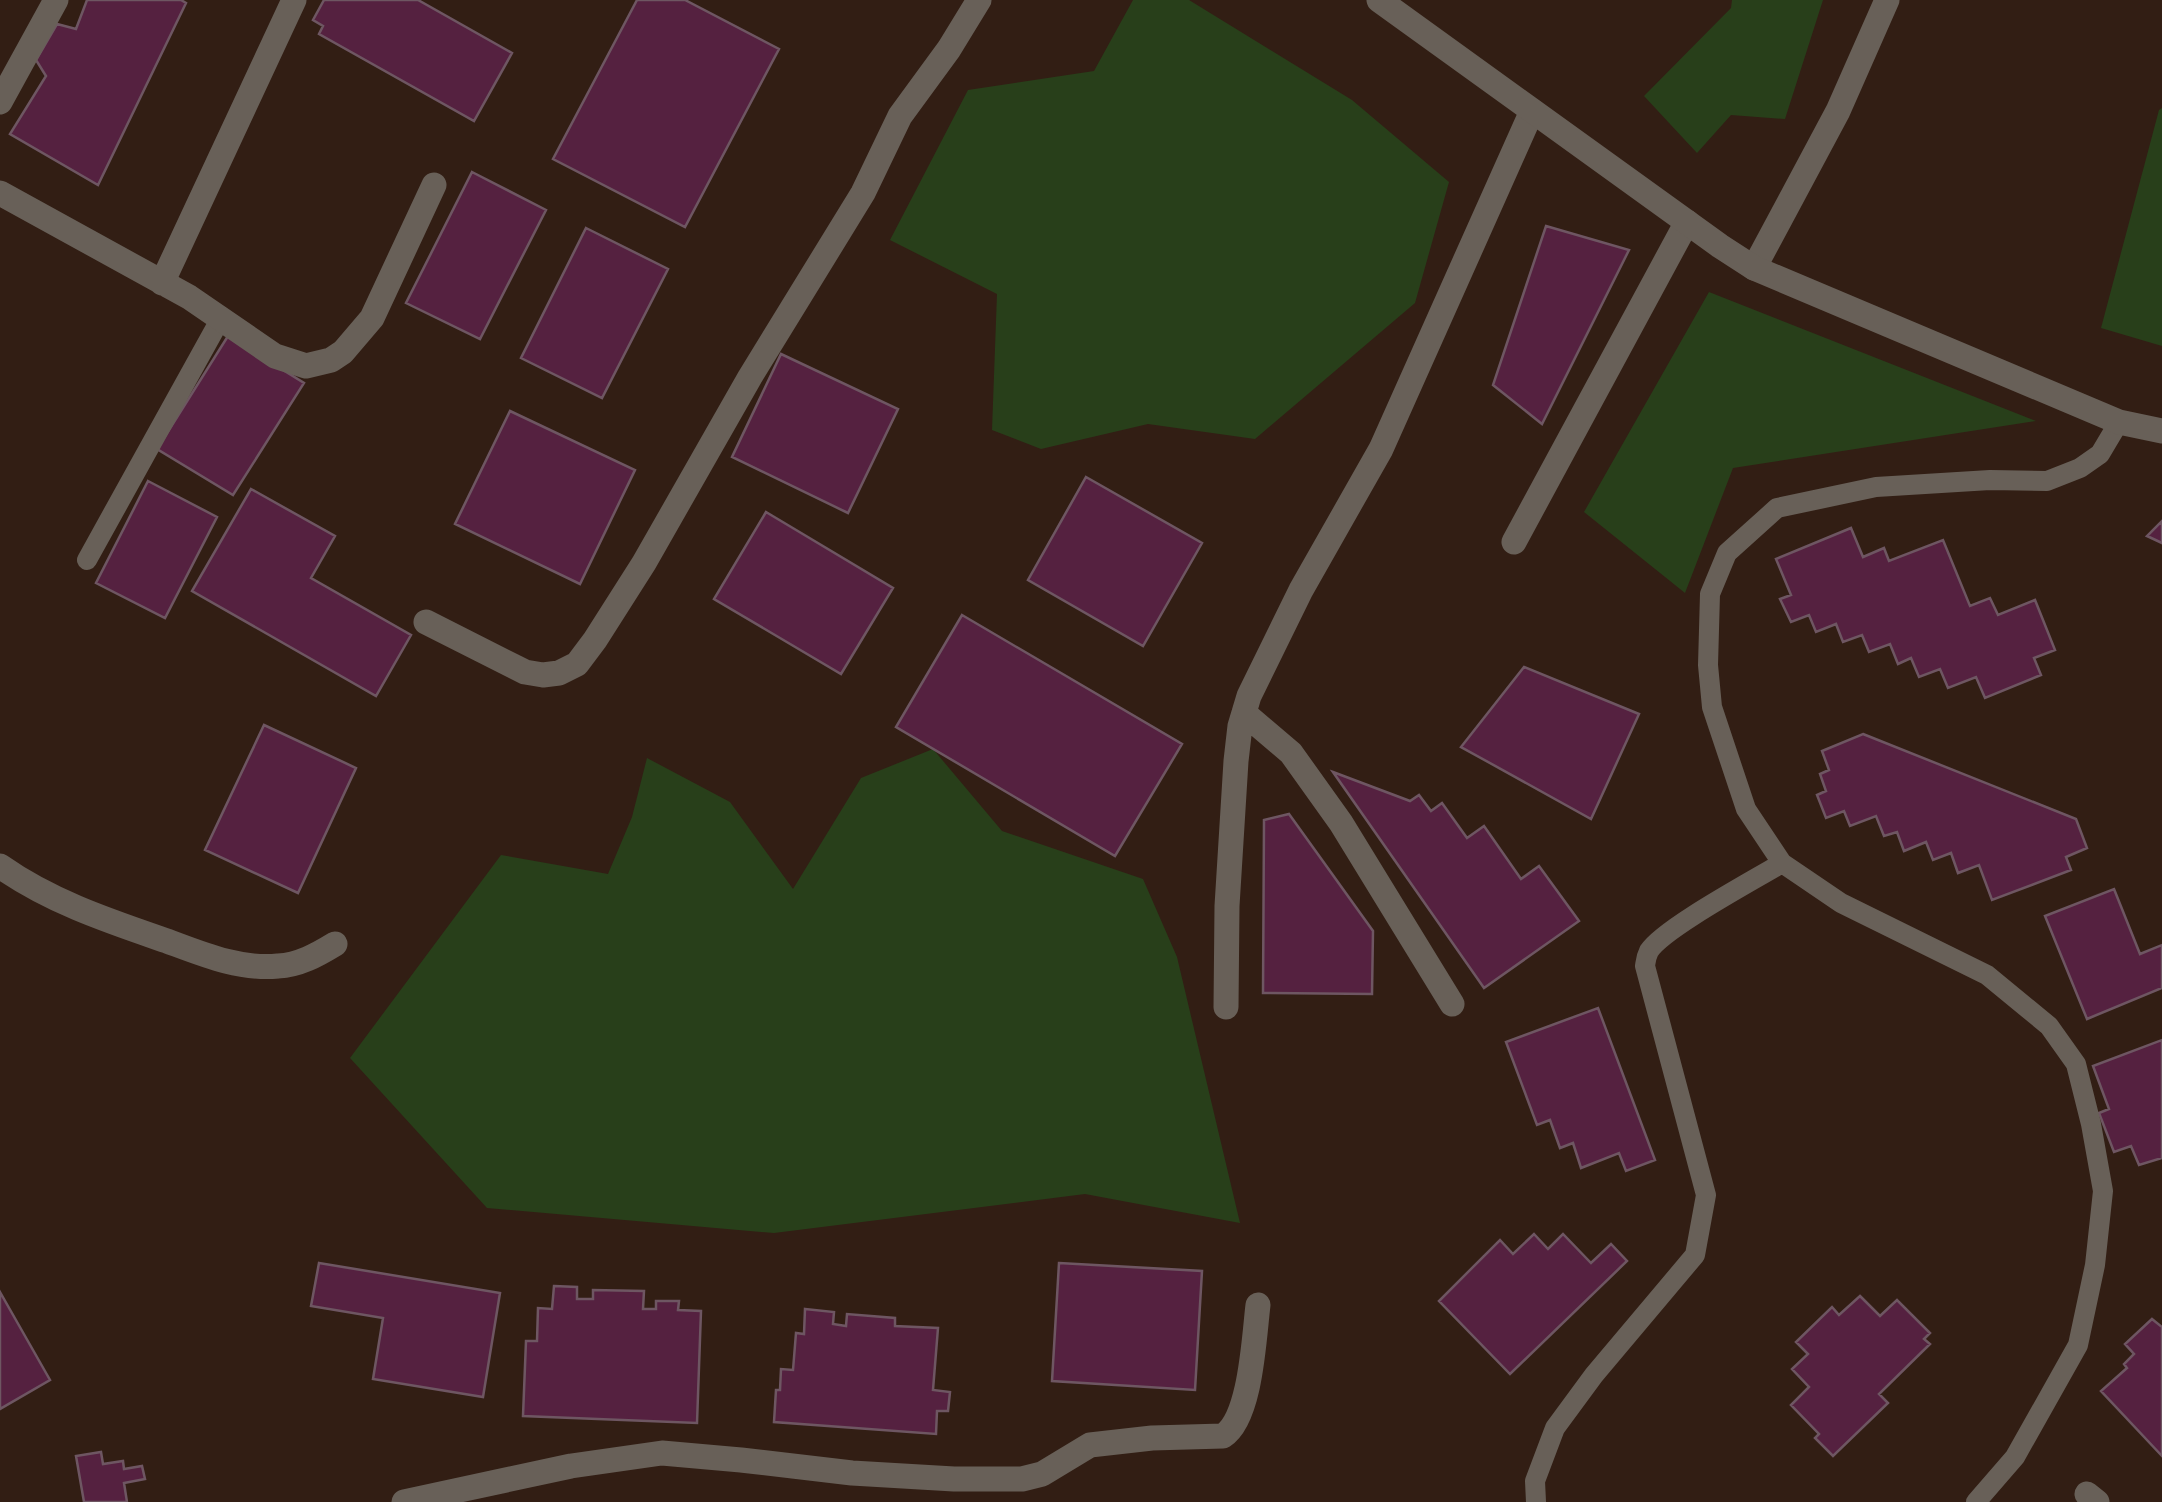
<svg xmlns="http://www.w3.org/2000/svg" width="2162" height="1502" font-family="Karla,sans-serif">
<rect width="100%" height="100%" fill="#321e14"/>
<path fill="#283f1a" d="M1133,0H1189L1352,100L1449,182L1415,303L1255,439L1148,424L1041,449L992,430L997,294L890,240L968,90L1094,71Z
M1732,0H1823L1785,119L1731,115L1697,153L1644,96L1731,8Z
M2162,108V346L2101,328L2159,110Z
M1709,292L2036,421L1733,468L1685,593L1584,512Z
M933,749L1002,831L1143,879L1177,957L1240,1223L1085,1194L774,1233L487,1208L350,1058L501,855L608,874L632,817L647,758L730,802L793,889L861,778Z"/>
<path fill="#552140" stroke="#6e5662" stroke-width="2.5" d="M87,0H181L186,3L98,185L10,134L46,76L36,60L57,24L76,29Z
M324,0H418L512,53L474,121L319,34L323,26L313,20Z
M637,0H685L779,49L685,227L553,159Z
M472,172L546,210L480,339L406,303Z
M1546,226L1629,250L1542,424L1493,385Z
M586,228L668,269L602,398L521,358Z
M228,336L304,383L233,495L157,449Z
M781,354L898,409L848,513L732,457Z
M510,411L635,470L580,584L455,524Z
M1086,477L1202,543L1143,646L1028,580Z
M148,481L217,517L165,618L96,583Z
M251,489L335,536L311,578L411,635L376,696L192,591Z
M766,512L893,588L841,674L714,599Z
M2162,521V543L2147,536Z
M1851,528L1863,557L1884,548L1889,561L1943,540L1970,606L1990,598L1998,615L2035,600L2055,650L2034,658L2041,675L1985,698L1976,677L1948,688L1940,669L1919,677L1911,658L1898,664L1890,644L1869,652L1862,635L1843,642L1836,624L1816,632L1809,615L1791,622L1780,599L1791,595L1776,559Z
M962,615L1182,744L1115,856L896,727Z
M1524,667L1639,714L1591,819L1461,747Z
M264,725L356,768L298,893L205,850Z
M1863,734L2076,819L2087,848L2066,857L2071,870L1992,900L1979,865L1958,873L1951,853L1933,860L1926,842L1904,851L1897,832L1884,836L1876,816L1850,826L1844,811L1826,818L1817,795L1826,791L1820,774L1829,770L1822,751Z
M1333,772L1410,801L1419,795L1431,811L1442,803L1467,838L1484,826L1521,879L1539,866L1579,921L1484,988Z
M1289,814L1373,931L1372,994L1263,993L1264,820Z
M2114,889L2140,954L2162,945V988L2087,1019L2045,916Z
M1598,1008L1655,1160L1626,1171L1619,1153L1581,1168L1573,1143L1560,1148L1550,1120L1537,1125L1506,1042Z
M2162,1040V1158L2139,1165L2131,1146L2114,1152L2099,1113L2109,1109L2093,1066Z
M1534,1234L1548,1249L1563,1234L1591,1263L1611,1244L1627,1261L1510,1374L1439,1301L1500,1240L1513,1254Z
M319,1263L500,1293L483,1397L373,1379L383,1318L311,1306Z
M1059,1263L1202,1271L1195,1390L1052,1381Z
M554,1286L577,1287V1299H593V1290L644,1291L643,1309H656V1301H679L678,1310L701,1311L697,1423L523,1416L526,1341H537L538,1308L552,1309Z
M0,1292L50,1380L0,1409Z
M1860,1296L1880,1316L1897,1300L1930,1333L1924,1339L1930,1344L1879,1394L1888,1403L1833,1456L1815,1438L1819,1434L1791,1405L1809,1387L1792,1369L1808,1354L1796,1342L1832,1307L1839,1315Z
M805,1309L834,1312L833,1324L846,1326L847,1314L895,1318V1326L938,1328L933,1390L950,1392L948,1411H937L936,1434L774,1422L776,1390H780L781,1369L793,1370L796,1333L804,1334Z
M2152,1319L2162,1327V1456L2101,1391L2127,1368L2124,1364L2134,1354L2125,1344Z
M101,1452L103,1464L123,1461L124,1469L142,1466L145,1479L124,1483L127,1502H84L76,1456Z"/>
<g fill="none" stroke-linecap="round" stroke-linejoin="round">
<path stroke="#686058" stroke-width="20" d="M87,560L221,318
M1536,1502L1535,1481L1555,1428L1594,1375L1695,1255L1706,1195L1645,966C1646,959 1646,957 1649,951C1664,928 1754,880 1782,863
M1976,1502L2015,1457L2078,1345L2095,1265L2103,1191L2091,1124L2076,1064L2049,1026L1987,975L1841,903L1782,863L1746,809L1712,707L1708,665L1710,594L1727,553L1777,508L1876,487L1990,480L2047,481L2080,468L2100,454L2119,422"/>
<path stroke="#686058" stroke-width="25" d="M0,102L56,0
M0,193L189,297L275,356L306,366L331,360L343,352L372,318L434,185
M1754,268L1838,111L1887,0
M162,283L294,0
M1514,542L1687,222
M426,622L525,672L543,675L559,673L577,664L595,640L644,563L750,377L863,193L900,116L949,49L979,0
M1244,713L1291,753L1341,823L1452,1004
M0,866C51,902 109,921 167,941C202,954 240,970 278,966C299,965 317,955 335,944
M1226,1007L1227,906L1236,761L1240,726L1249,696L1301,590L1381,449L1532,111
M2087,1494L2097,1502
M404,1502L571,1466L662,1453L741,1460L852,1473L954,1479H1022L1042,1474L1090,1445L1152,1438L1223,1436C1251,1418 1254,1337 1258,1305"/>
<path stroke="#686058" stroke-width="25" d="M1379,0L1720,246L1754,268L2119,422L2162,431"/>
</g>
</svg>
